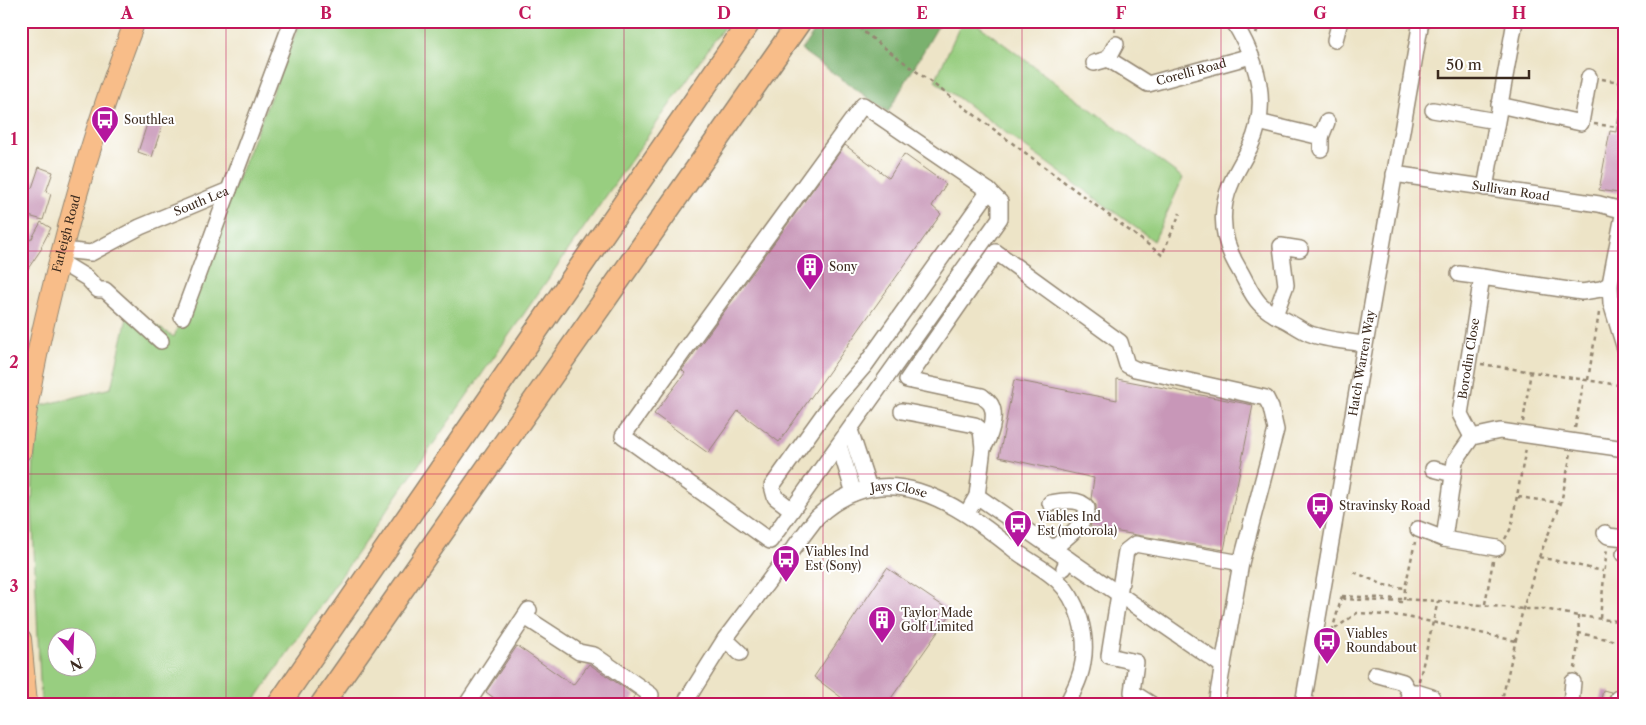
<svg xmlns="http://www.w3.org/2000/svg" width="1646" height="725" font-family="'Libre Caslon Text',serif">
<rect width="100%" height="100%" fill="#fff"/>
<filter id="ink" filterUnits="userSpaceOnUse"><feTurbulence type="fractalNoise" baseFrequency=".02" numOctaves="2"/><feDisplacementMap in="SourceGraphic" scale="10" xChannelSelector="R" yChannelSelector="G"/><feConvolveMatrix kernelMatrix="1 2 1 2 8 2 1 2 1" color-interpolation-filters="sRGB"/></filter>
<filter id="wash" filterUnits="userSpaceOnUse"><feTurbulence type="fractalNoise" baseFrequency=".0096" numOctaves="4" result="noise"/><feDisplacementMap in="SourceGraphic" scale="20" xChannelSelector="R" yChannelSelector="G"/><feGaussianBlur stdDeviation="1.12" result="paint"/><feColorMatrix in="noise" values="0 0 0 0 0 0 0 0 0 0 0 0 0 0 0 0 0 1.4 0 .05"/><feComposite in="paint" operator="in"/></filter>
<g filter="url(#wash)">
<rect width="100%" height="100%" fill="#ede4c7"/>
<path fill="#98ce80" stroke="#6a7c4f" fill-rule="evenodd" d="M301,21H728L252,704H41L32,504L36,407L111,388L129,309L174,337ZM58,638H88V668H58Z
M962,21H973L1183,178L1154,241L935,81Z"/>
<path fill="#7ab16e" stroke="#5a6e46" d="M822,21H941L888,112L801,50Z"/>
<g id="blocks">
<path fill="#c897b8" d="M1620,109L1625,110V154L1618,193L1599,190L1610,131L1616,132Z
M148,121L162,126L152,157L138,152Z
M845,145L889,178L904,154L946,184L932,206L941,214L779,442L738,411L708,453L654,414L685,373L682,370Z
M39,167L53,172L46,192L51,194L43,220L21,214V204L27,186L32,188Z
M41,222L51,228L41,247L42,248L21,279V245L26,237L31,240Z
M1117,379L1253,405L1224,550L1090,527L1096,510V505L1091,499L1094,478L999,457L1014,380L1117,400Z
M887,568L952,612L887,704H850L814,677Z
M517,646L573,685L589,664L635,695L629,704H502L486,692Z
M1603,690L1611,692L1607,704H1600Z"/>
</g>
</g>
<g filter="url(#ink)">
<use href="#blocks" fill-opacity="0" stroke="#948772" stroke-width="1"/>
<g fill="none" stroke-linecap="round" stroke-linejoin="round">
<defs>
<g id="minor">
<path d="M1233,21C1257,59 1271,104 1250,147C1241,165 1229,182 1225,202C1220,227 1227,250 1240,271C1246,281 1251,295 1260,304C1267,311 1276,316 1285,320C1293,324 1300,329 1308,333C1325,340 1346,341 1364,344"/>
<path d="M1335,40L1340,21"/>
<path id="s1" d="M1116,44L1108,59L1148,84L1251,56"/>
<path d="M1094,63L1108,59"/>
<path d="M863,105L989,191L1000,202V218L770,541L623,436L686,348Z"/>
<path d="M1499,105L1581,123L1589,77"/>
<path d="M1433,110L1496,121"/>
<path d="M1258,122L1321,137V149"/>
<path d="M1321,137L1327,122"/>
<path id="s2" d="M1394,174L1599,204L1625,211"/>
<path d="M1485,188L1515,21"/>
<path d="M1624,210L1610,284L1611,303L1625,349"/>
<path id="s3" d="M62,250L91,253L140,227L229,190L292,21"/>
<path d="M59,261L87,278L98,290H105L161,341"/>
<path d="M1459,274L1482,277"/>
<path d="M1275,315L1286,285L1281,246L1300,249"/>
<path d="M182,317L229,190"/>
<path d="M902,411L975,425L981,430L983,448L977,496"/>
<path d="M850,430L869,488"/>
<path id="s4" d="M1472,437L1460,414L1482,277L1582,292L1601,289L1610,284"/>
<path d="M839,445L854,493"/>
<path d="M983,448C990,438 997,416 991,405C989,401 985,399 982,396L907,380L996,252L1120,342L1127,365L1135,369L1266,398L1271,408L1276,430L1241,563"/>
<path d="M1433,469L1453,474"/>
<path d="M1050,503C1061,501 1080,497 1087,508C1085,526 1065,538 1053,549"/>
<path d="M792,510L775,497L772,486L828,408L866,364L989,191"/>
<path d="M967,513L977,496L1068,559L1064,568"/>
<path d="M1418,529L1444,539"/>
<path d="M1605,533L1608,536L1625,538"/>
<path d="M1497,548L1444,539L1455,461L1472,437L1500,431L1625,449"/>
<path d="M1624,554L1625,553"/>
<path d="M1068,559L1223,666"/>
<path d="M525,617L579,652L594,655L651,695L646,704"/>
<path d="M725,639L740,653"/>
<path d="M1375,674L1403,682L1409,692"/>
<path d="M467,704L529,610"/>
<path id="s5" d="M684,704L725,639L817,517C885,454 953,501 1012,548C1026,560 1045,568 1058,581C1078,600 1088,635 1083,662C1081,677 1074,690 1067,704"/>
<path d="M1151,704L1132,692L1136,662L1109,656L1126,551L1135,544L1241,563L1216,704"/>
<path id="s6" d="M1303,704L1421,21"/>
<path d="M1408,704L1409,692H1416L1432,697"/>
<path d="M1571,704L1573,682"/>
<path d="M1616,704L1618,698"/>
</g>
<g id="major">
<path id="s7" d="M21,451C29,383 45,316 62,250C82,172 106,96 135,21"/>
<path d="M21,639L27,704"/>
</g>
<path id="highway" d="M279,704L750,21
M322,704L800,21"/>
</defs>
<use href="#minor" stroke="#948772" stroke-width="18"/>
<use href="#major" stroke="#948772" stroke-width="22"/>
<use href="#highway" stroke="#948772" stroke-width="25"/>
<path stroke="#948772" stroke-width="2.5" stroke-dasharray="4 4" stroke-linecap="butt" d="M869,21L861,30L1162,255L1180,213
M1114,21L1115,32
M1256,34L1260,21
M1602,79L1625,83
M1594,124L1625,128
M1481,364L1625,386
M1588,380L1599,313
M1523,422L1531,371
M1575,428L1584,380
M1518,497L1561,503
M1505,539L1511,528L1526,448
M1539,557L1603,571
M1354,572L1384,585L1405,588
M1342,596L1438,601L1523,609H1545L1578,616L1625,622
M1343,597L1345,599L1404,602V600
M1404,600L1405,588L1415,542
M1485,604L1493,561
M1578,616L1579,633L1625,643
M1600,618L1607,547
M1332,631L1342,596
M1326,637L1331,638L1332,631L1357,613L1401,616L1432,622L1516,641
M1575,669L1579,633
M1419,681L1438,601
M1501,704L1523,609L1539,557L1561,503L1571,453"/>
<use href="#minor" stroke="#fff" stroke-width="15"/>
<use href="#major" stroke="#f8bd89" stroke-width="20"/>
<use href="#highway" stroke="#f8bd89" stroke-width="22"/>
</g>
</g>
<path fill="none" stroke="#c2185b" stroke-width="1" stroke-opacity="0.55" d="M226,21V704M425,21V704M624,21V704M823,21V704M1022,21V704M1221,21V704M1420,21V704M21,251H1625M21,474H1625"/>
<defs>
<symbol id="bus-pin" viewBox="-11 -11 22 30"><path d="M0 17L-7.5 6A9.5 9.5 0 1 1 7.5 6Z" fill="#b5179e" stroke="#fff"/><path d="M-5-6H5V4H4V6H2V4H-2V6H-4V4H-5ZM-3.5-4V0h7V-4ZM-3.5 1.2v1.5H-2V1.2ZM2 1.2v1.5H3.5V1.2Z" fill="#fff"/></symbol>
<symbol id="building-pin" viewBox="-11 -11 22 30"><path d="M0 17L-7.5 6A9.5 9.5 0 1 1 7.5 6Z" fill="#b5179e" stroke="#fff"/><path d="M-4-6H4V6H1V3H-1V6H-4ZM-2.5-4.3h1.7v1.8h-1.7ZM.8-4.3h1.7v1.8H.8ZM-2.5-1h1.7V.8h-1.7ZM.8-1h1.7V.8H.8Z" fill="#fff"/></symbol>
</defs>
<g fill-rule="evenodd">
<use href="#bus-pin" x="89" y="104" width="32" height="43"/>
<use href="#building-pin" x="794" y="251" width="32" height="43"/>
<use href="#bus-pin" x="1304" y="490" width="32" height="43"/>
<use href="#bus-pin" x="1002" y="508" width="32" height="43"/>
<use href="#bus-pin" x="770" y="543" width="32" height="43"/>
<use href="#building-pin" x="866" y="604" width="32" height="43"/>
<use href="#bus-pin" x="1311" y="625" width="32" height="43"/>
</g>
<g text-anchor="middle" stroke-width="4" stroke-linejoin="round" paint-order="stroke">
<g font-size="12" fill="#3b2a1e" stroke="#fff">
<text dy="4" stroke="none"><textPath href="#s1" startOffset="109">Corelli Road</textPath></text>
<text dy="4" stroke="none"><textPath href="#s2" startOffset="118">Sullivan Road</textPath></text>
<text dy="4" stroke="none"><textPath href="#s3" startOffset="151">South Lea</textPath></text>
<text dy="4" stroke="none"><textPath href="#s7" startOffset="222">Farleigh Road</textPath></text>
<text dy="4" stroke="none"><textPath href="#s4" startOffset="82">Borodin Close</textPath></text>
<text dy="4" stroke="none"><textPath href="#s6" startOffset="346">Hatch Warren Way</textPath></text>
<text dy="4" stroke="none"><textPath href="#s5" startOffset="320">Jays Close</textPath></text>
</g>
<g font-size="12" fill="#3b2a1e" stroke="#fff" text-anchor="start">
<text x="124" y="124">Southlea</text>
<text x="829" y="271">Sony</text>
<text x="1339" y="510">Stravinsky Road</text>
<text x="1037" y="521">Viables Ind<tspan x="1037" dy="14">Est (motorola)</tspan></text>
<text x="805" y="556">Viables Ind<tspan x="805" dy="14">Est (Sony)</tspan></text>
<text x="901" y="617">Taylor Made<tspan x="901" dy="14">Golf Limited</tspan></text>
<text x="1346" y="638">Viables<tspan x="1346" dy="14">Roundabout</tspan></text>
</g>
</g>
<rect width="1646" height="725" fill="none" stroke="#fff" stroke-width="55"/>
<g transform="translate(72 652) rotate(161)"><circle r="24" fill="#ffffff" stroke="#b1aaa5"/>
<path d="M0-4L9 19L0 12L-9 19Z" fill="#b5179e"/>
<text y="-8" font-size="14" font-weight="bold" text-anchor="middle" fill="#3b2a1e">N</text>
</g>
<path d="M1438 70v8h91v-8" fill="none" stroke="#3b2a1e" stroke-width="2.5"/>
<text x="1446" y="70" font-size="15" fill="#3b2a1e" stroke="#ffffff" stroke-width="4" paint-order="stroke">50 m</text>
<rect x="28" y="28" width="1590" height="670" fill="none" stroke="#c2185b" stroke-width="2"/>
<g font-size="16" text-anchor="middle" font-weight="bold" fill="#c2185b">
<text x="127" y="19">A</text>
<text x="326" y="19">B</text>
<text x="525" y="19">C</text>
<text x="724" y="19">D</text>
<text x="922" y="19">E</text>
<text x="1121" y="19">F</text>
<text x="1320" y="19">G</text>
<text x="1519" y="19">H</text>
<text x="14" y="145">1</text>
<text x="14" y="368">2</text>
<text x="14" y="592">3</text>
</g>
</svg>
